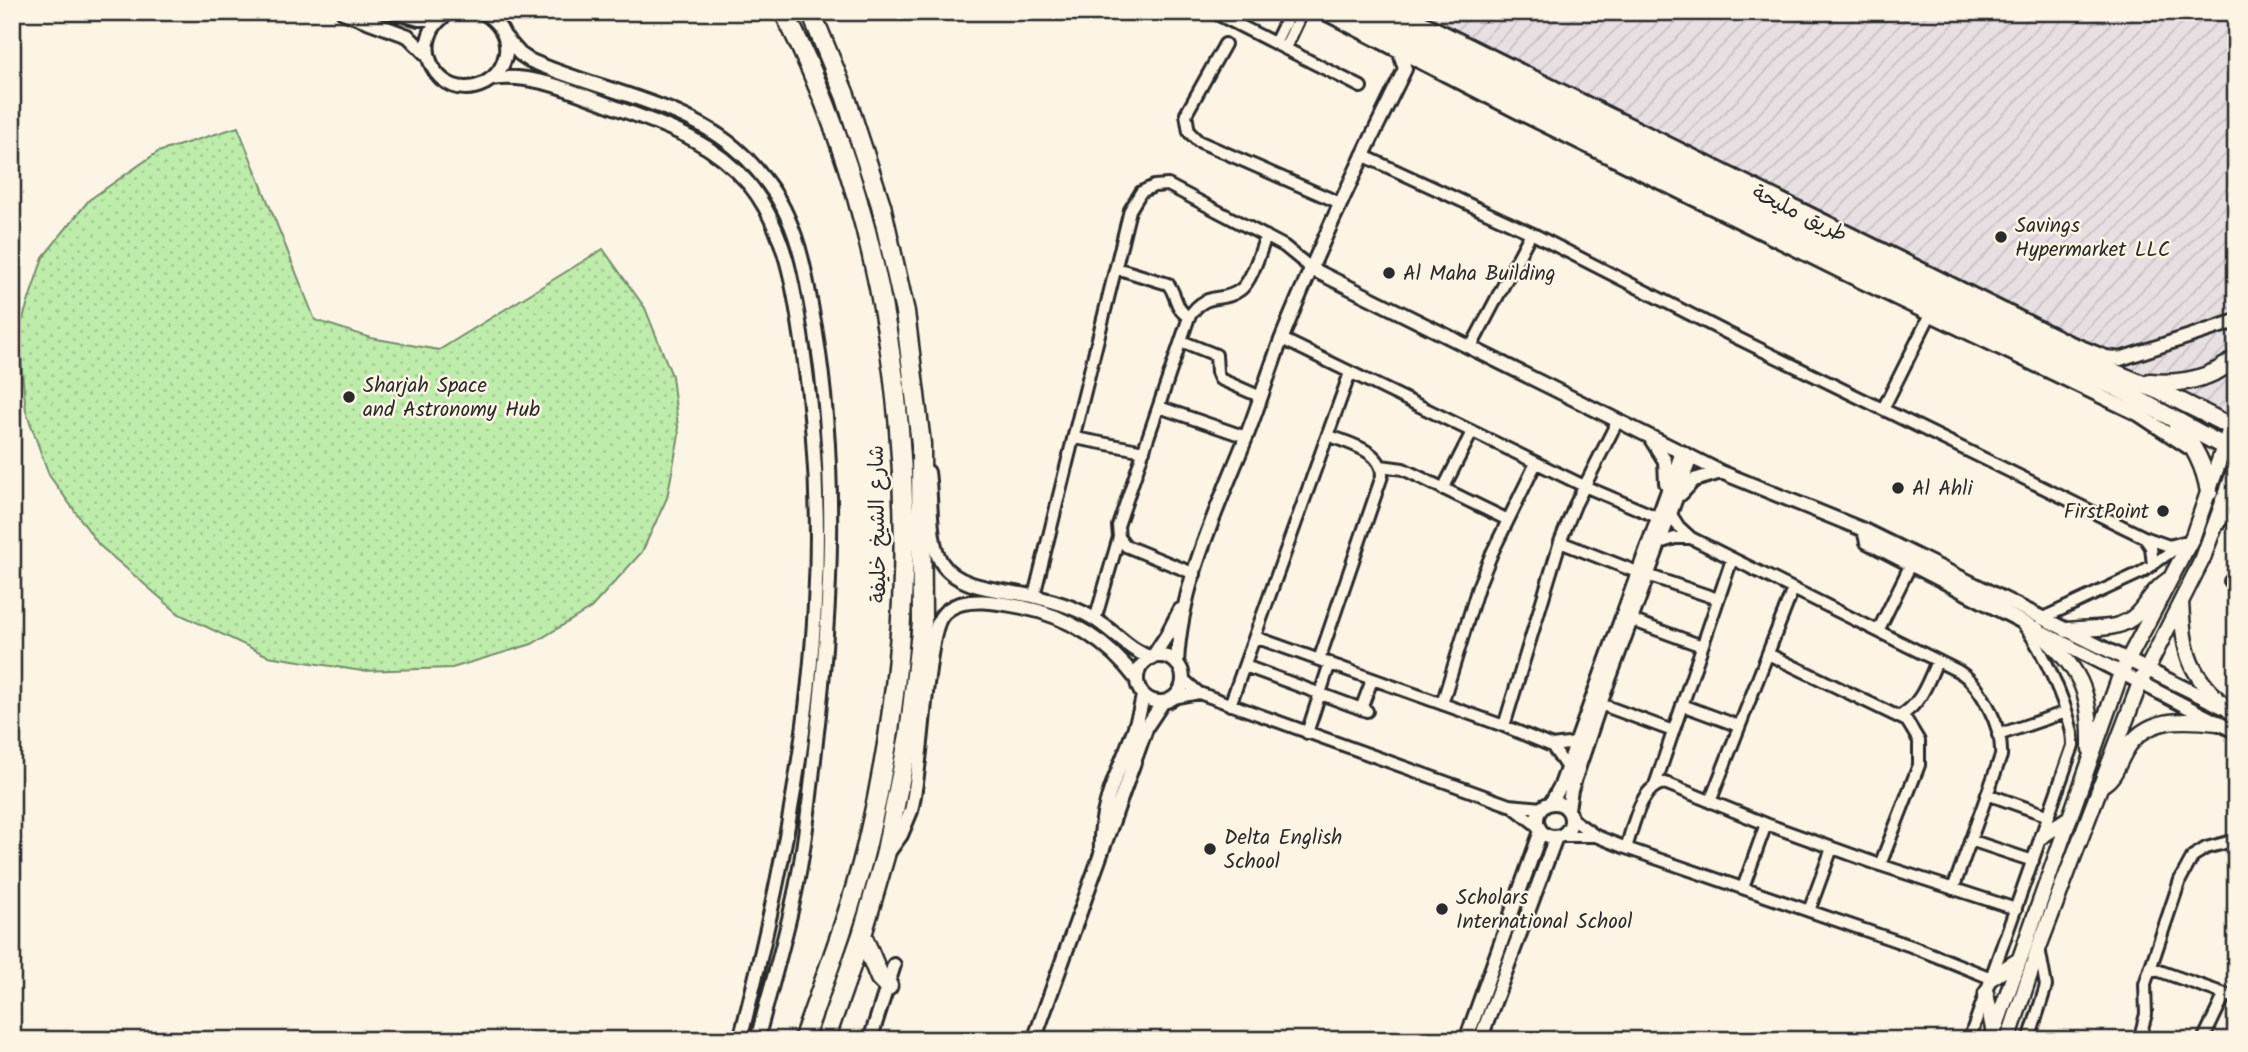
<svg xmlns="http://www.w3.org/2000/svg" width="2248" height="1052" font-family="Kalam,'Playpen Sans Arabic',sans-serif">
<defs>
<pattern id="industrial-furrows" width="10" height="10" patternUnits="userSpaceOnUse" patternTransform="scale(1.75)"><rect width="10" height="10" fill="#e8dfe2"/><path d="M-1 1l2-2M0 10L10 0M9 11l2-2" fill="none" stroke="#c7c0c2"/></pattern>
<pattern id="grass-dots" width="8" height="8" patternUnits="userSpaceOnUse" patternTransform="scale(1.75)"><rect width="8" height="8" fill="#bdecab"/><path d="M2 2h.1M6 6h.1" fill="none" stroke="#a3cb93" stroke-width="1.8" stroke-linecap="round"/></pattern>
</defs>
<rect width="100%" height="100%" fill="#fcf5e5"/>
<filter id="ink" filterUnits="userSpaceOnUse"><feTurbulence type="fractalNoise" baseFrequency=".0143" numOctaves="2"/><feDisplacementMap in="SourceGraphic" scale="14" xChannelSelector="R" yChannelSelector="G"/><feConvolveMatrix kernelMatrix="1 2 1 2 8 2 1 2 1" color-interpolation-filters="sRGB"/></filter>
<g filter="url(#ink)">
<path fill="url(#industrial-furrows)" d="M1392,12H2236V371L2224,417Z"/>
<path fill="url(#grass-dots)" stroke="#748c6b" stroke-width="2" d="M238,127L315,320L371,338L439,350L603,249L645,308L672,376L679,435L667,498L642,552L591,608L532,644L452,668L362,671L268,656L179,614L99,545L49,475L26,411L18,333L43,257L89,200L158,152Z"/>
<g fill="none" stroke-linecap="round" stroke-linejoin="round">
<defs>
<path id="minor" d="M1213,12L1361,87
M2224,12L2236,18
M1275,43L1290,12
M1225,44L1186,114L1189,132L1198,141L1340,203
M1285,48L1302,12
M1362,155L1531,233L1725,332L2144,537L2169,546L2184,542
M1116,268L1168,284C1177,295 1175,310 1189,317
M1282,339L1584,486L1657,517
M1181,341L1216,355L1217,372L1220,379L1261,397
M1471,347L1531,233
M1159,407L1246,437
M1883,409L1930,315
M1075,438L1144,451
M1381,466L1403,469L1508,520
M1443,489L1472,432
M1670,513L1679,527L1691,538L1958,671C1982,685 2003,729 2001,756L1953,889
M2144,537L2151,547L2153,565
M1560,542L1637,572
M1659,543L1675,538H1691
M1195,574L1126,546L1119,537L1118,526L1189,317C1207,289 1222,304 1240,290C1252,282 1261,249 1266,236
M1647,575L1718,599
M2230,581L2236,584
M1034,596L1130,210L1141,192L1154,186L1168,185L1284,246L1312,269
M2043,618L2142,572L2179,546
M1095,620L1119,537
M1631,620L1702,646
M1878,631L1911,564
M1255,637L1504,726L1552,746L1576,743
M1768,654L1907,721L1919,741V765L1880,865
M1319,660L1382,476C1383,450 1348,444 1328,435
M1245,666L1367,711
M1183,679L1199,693L1509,805L1542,808
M1173,698L1199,693
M1442,704L1478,587L1492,553L1536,463
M1600,704L1673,731
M1230,705L1350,373
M1682,705L1739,726
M1361,709L1372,680
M1900,716C1921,704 1928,682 1937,661
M1504,726L1560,542L1575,505L1618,420
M1307,733L1330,663
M1998,735L2066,712
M1552,746L1567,768
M1655,785L1732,559
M1987,794L2049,816
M1710,802L1793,589
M1512,806L1539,827
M1572,819L1596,836L1626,848L1911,946L1991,978
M1561,836H1594
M1970,840L2033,861
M1626,848C1633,828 1640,785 1665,783L1766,824L1880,865L2016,909
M1743,888L1766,824
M1809,911L1832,848
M2151,968L2236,998
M1969,1040L2073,746C2074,717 2041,645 2022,623
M2029,1040L2046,986L2039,948
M2139,1040L2146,1014L2145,984L2180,880L2193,856L2206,848L2236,840
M2203,1040L2225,994"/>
<path id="tertiary" d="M343,12L408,36L428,56
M394,12L419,19H440
M451,12C402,37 438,107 485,83C496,77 504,66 506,53C508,34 498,22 483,12
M1323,12L1520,113L1852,277L2138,414L2188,447
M1402,12L2066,341L2106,357L2120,359L2236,321
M12,13V12
M505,37L520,54L529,60C599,92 693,102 748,160C763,176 778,195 787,216C803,250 808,290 815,327C838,465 832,603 816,741C811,786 807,833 798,878C788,932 771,986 757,1040
M491,79C538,72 582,96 625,111C673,128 715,144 749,184C786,229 795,292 803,348C815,432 820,519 815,604C808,748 776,900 740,1040
M1312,269L1691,457L1721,472L1864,530L2223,707
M1651,439L1665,461L1666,483
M928,472C932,498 928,540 941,562C960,593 1013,589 1044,599C1064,604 1086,612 1103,625C1120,637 1131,651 1152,658L1167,635L1180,610
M1681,494L1694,480L1721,472
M2218,523L2236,503
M1864,530L1867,542L2236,732
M1137 679a23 23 0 1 1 46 0a23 23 0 1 1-46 0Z
M1177,664C1180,584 1218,508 1247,435C1259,404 1269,372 1281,340C1318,248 1361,158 1405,69L1399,50
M1537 820a17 17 0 1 1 34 0a17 17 0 1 1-34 0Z
M1551,803L1561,785L1682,452
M1568,809L1571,790L1600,704L1691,457
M1101,849C1098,793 1135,748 1143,695
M888,853L901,835L911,811C920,770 922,726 927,684C930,665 931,645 937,626C939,619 943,613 949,609C968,596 1001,603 1022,607C1068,616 1109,642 1137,680
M870,1040L894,965
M1034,1040L1147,726L1163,702
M1466,1040L1541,831
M1480,1040L1556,837"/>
<path id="secondary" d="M2181,602C2184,657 2189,674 2230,711
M2036,629C2080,670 2091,687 2090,749
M2067,630C2092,626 2118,633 2137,614C2148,602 2154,589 2168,580
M2100,786C2115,779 2117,765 2125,752C2145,716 2183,719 2218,723
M2042,836L2069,818
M1991,978L2019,960
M1986,993L1993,1029
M1991,1040L2121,673L2193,536L2231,426
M2008,1040L2039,947L2140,683L2203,558L2236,467"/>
<path id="primary" d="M1345,12L1925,299L2060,364L2117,388L2236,453
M1381,12L2060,350L2164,393L2236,429
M2150,382C2180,385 2212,379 2236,358
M2177,426C2194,445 2205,467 2209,492
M2224,500L2236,492"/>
<path id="trunk" d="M784,12C913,267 933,572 866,848C850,913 826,976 803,1040
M811,12L845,95L881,205L905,312L921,444L922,623L909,735L885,856L862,935L825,1040
M862,935L880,978L888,986"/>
</defs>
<use href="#minor" stroke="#2b2b2b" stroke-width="16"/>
<use href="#tertiary" stroke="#2b2b2b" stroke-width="18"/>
<use href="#secondary" stroke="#2b2b2b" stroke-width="19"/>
<use href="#primary" stroke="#2b2b2b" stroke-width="21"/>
<use href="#trunk" stroke="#2b2b2b" stroke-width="23"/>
<use href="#minor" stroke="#fcf5e5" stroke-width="10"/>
<use href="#tertiary" stroke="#fcf5e5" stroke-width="12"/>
<use href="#secondary" stroke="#fcf5e5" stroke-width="14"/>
<use href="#primary" stroke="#fcf5e5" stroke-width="16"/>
<use href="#trunk" stroke="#fcf5e5" stroke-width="18"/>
</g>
</g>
<g fill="#2b2b2b" stroke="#fcf5e5" stroke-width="2.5">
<circle cx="2001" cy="237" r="7"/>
<circle cx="1389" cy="273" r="7"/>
<circle cx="349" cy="397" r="7"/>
<circle cx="1898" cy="488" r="7"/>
<circle cx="2163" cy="511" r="7"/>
<circle cx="1210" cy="849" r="7"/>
<circle cx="1442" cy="909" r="7"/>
</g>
<g text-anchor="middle" stroke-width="5" stroke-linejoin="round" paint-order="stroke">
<g font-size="21" fill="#2b2b2b" stroke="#fcf5e5">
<text transform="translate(1800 213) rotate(26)" y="7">طريق مليحة</text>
<text transform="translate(877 524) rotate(-91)" y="7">شارع الشيخ خليفة</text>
</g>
<g font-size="21" fill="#2b2b2b" stroke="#fcf5e5" text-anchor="start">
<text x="2015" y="232">Savings<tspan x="2015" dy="24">Hypermarket LLC</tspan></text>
<text x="1403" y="280">Al Maha Building</text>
<text x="363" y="392">Sharjah Space<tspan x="363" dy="24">and Astronomy Hub</tspan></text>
<text x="1912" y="495">Al Ahli</text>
<text x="2149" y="518" text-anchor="end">FirstPoint</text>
<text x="1224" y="844">Delta English<tspan x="1224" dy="24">School</tspan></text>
<text x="1456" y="904">Scholars<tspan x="1456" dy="24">International School</tspan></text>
</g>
</g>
<rect width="2248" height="1052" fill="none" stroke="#fcf5e5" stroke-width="42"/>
<rect x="21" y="21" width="2206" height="1010" fill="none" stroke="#2b2b2b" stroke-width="2.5" filter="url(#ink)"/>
</svg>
